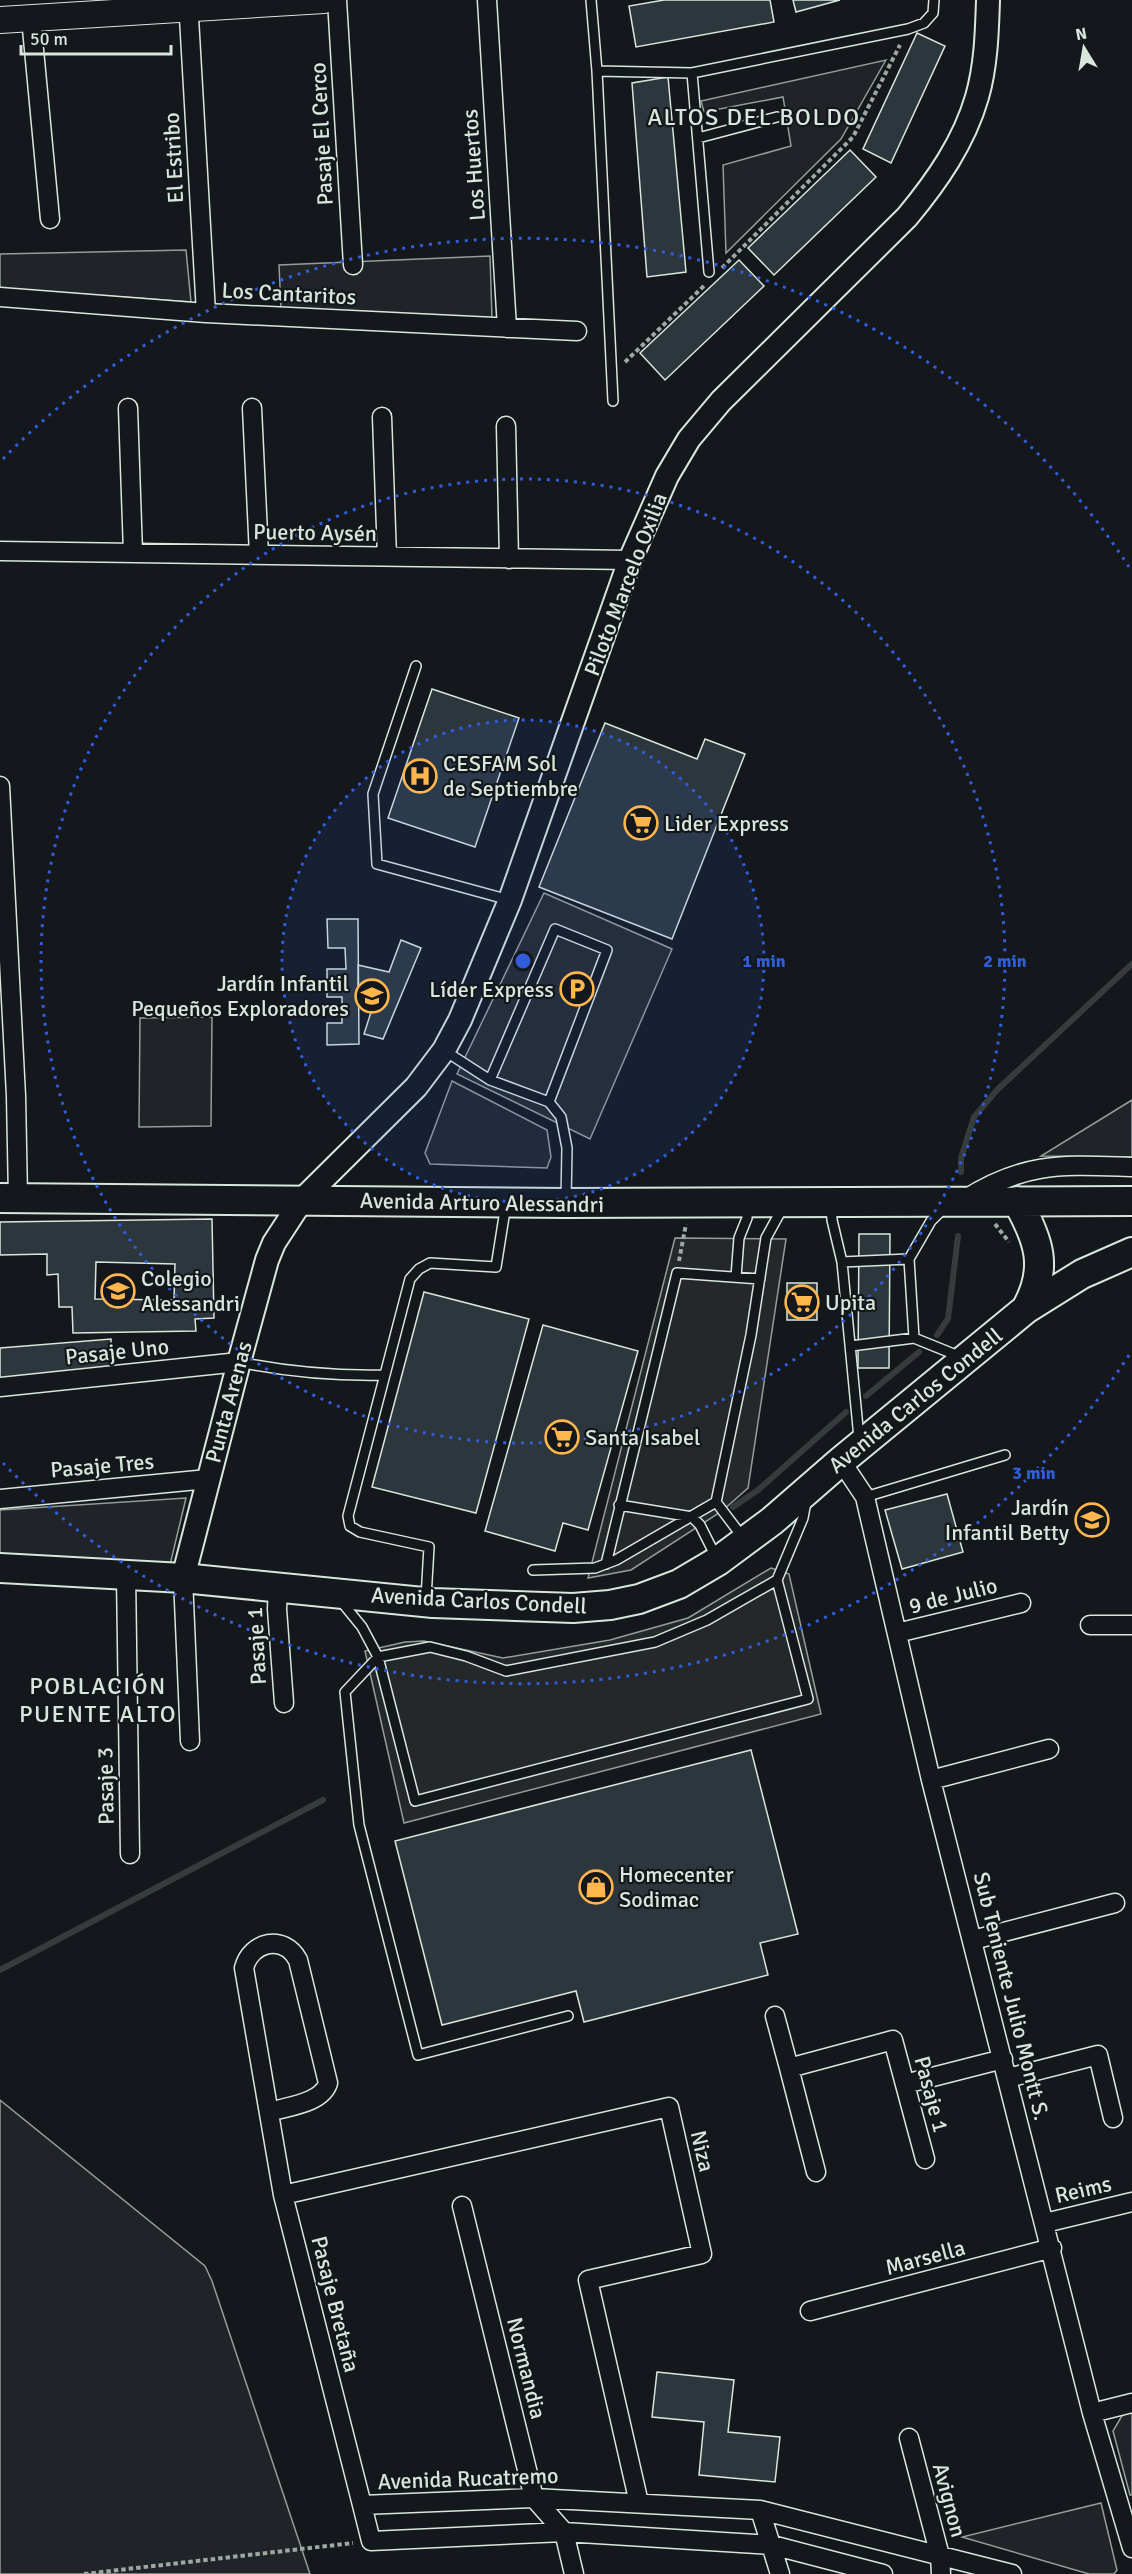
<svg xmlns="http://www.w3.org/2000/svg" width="1132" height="2574" font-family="Signika,sans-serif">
<rect width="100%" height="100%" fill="#14181c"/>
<path fill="#202428" stroke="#939e99" stroke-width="1.5" d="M886,60L841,139L726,253L723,165L791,146L783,97L704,112L701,101Z
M186,250L191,302L0,288V254Z
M490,256L492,319L281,309L279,265Z
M212,1017L211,1126L139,1127L140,1018Z
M452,1081L547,1130L551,1157L547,1168L430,1164L425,1153Z
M1132,1100V1157L1041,1156Z
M186,1498L169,1569L0,1557V1510Z
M0,2100L205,2266L212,2281L310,2574H0Z
M1132,2412V2495H1130L1113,2431L1123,2414Z
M1101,2503L1117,2570L1114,2574H1089L962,2537Z"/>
<path fill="#24282b" stroke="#939e99" stroke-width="1.5" d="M544,893L672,949L590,1139L457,1074Z
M675,1238L786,1239L748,1488L722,1511L631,1570L588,1578Z
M771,1568L789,1574L821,1714L404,1823L365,1651L405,1642L424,1641L503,1658L610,1640L688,1618Z"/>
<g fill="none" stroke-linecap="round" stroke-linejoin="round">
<path stroke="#363b3e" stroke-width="6" d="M961,1172V1158L974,1117L997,1090L1132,964
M937,1335L948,1319L958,1236
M866,1396L919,1352
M733,1507L758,1490L846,1412
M0,1970L323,1800"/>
</g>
<path fill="#2c363c" stroke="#d8e6dc" stroke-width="1.5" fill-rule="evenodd" d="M664,0H770L774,22L636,47L629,6Z
M793,0H840L796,12Z
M917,33L945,46L891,163L863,149Z
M668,77L686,272L647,277L632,83Z
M850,150L876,177L774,275L748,248Z
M739,260L764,286L665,380L640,353Z
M432,689L519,718L475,847L388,818Z
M605,723L697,759L705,739L745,754L672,939L539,887Z
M327,919H358L359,1044L327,1045V1023H342V997H327V969H346L345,948H328Z
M401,940L421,948L383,1039L364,1034L373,1006L358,1001V965L389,972Z
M212,1219L214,1318L195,1319L196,1331L73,1333L72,1307H59L58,1274L47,1275V1254L0,1255V1222ZM96,1262L175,1264L174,1300L95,1299Z
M859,1234H890L889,1368H858Z
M787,1283H817V1320H787Z
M424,1292L529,1319L476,1513L372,1487Z
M543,1325L638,1351L588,1530L563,1523L555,1551L485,1531Z
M111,1339L112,1371L0,1381V1348Z
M947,1494L963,1552L902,1569L885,1510Z
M751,1750L798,1934L760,1943L768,1975L584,2022L576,1991L442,2025L395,1841Z
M657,2372L734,2380L728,2432L780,2437L775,2482L699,2475L704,2422L652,2417Z"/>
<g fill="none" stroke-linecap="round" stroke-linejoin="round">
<defs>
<path id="service" d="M591,0L597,71L613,401
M597,71L692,73L908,29L924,23L933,13L934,0
M692,73L709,272
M698,138L777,117
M416,666L373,794L377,864L509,900
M445,1051L490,1080L549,1102L561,1117L567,1148L566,1201
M490,1080L555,929L607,950L549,1102
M831,1205L832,1220L842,1262L859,1438
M842,1262L909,1259
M736,1277L739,1238L747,1218V1205
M914,1338L909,1259L931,1221L944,1208
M851,1346L914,1338L961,1357
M239,1362C287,1372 336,1376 385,1375
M865,1497L1005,1455
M716,1502L744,1539
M619,1505L692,1517L700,1525L716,1557
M606,1564L677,1273L760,1279
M533,1570L595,1568L616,1560L716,1502L751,1335L766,1238L783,1207
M426,1598L429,1547L360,1532L350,1526L348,1516L410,1279L419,1269L430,1263L496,1267L506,1204
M340,1600L362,1627L378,1657L415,1801L808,1699L777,1580L803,1518L806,1502
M568,2016L418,2055L359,1825L345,1692L378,1657L430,1647L466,1656L506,1671L655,1642L707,1620L777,1580"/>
<path id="minor" d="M188,0L206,313
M337,0L353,265
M487,0L507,328
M31,18L50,219
M0,297L206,313L577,331
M128,408L133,553
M252,408L259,555
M382,417L387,557
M506,426L509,559
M0,551L630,560
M0,786L16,1096L18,1198
M964,1200C1025,1161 1063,1165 1132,1167
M0,1387L239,1362
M841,1461L865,1497L931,1780L1092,2413L1132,2548
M0,1499L208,1479
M126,1574L130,1854
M183,1578L190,1741
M278,1586L277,1609L284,1703
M1090,1625H1132
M897,1633L1021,1603
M931,1780L1049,1749
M973,1940L1115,1903
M775,2016L789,2068
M1008,2078L1098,2055L1113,2118
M905,2084L1003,2059
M270,2112C289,2106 322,2103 328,2083L298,1960C284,1934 251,1941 244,1968L283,2195L362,2505
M816,2172L789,2068L893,2040L925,2159
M283,2195L669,2107L702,2254L588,2280L639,2503
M462,2206L534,2498L564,2532L574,2574
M1045,2223L1132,2202
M810,2311L1052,2248
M1092,2413L1132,2403
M909,2438L940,2556L941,2574
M760,2510L780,2574
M883,2574L772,2545L564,2532L371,2541L362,2505L534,2498L760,2510L1012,2574"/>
<path id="tertiary" d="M183,1578L239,1362L267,1260L274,1243L302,1200L416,1087L444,1050L460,1020L510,900L630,560L667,476L689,439L721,401L907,217C937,181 964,142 977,97C986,66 987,32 988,0"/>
<path id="secondary" d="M0,20L324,0"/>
<path id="primary" d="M0,1198L566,1203L1132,1201
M1017,1201C1039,1240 1049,1268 1026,1309
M0,1568L183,1578L433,1603L573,1608L610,1605L639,1599L679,1584L718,1561L772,1521L841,1461L1026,1309L1082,1274L1132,1252"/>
</defs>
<use href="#service" stroke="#d8e6dc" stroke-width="12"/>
<use href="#minor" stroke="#d8e6dc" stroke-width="21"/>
<use href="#tertiary" stroke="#d8e6dc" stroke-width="26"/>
<use href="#secondary" stroke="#d8e6dc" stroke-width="28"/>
<use href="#primary" stroke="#d8e6dc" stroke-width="32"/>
<path stroke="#9da8a2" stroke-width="4" stroke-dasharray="4.5 3" stroke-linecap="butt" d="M722,268L853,137L900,45
M625,362L706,284
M995,1224L1009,1242
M679,1261L686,1224
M84,2574L353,2543"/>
<use href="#service" stroke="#14181c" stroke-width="9"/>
<use href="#minor" stroke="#14181c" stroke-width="18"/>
<use href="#tertiary" stroke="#14181c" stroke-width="22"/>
<use href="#secondary" stroke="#14181c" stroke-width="26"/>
<use href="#primary" stroke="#14181c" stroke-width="28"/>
</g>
<circle cx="523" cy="961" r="241" fill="#305dd8" fill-opacity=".12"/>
<g fill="none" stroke="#305dd8" stroke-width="3" stroke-dasharray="3 6">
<circle cx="523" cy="961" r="241"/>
<circle cx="523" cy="961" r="482"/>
<path d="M1129 1355A723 723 0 0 1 3 1463M3 459A723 723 0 0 1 1129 567"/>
</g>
<defs>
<symbol id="hospital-ring" viewBox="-11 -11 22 22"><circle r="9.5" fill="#14181c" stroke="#ffb74d" stroke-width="1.5"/><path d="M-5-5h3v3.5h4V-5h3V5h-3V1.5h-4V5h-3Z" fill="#ffb74d"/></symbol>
<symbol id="supermarket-ring" viewBox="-11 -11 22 22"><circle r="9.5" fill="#14181c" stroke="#ffb74d" stroke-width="1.5"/><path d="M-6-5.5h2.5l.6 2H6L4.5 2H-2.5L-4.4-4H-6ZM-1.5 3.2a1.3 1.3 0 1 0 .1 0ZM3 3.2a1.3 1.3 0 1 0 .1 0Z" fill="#ffb74d"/></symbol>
<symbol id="parking-ring" viewBox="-11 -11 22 22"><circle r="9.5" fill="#14181c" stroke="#ffb74d" stroke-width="1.5"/><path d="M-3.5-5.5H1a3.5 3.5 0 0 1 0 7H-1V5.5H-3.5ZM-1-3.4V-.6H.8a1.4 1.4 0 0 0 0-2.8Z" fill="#ffb74d"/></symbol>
<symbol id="school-ring" viewBox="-11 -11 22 22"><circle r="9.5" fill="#14181c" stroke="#ffb74d" stroke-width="1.5"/><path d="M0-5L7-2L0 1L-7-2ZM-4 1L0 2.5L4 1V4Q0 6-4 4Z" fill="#ffb74d"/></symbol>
<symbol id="shop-ring" viewBox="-11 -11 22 22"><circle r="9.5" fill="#14181c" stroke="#ffb74d" stroke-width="1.5"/><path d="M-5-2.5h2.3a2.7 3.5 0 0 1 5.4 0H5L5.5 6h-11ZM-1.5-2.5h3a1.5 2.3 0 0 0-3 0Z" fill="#ffb74d"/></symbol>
</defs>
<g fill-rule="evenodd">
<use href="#hospital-ring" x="401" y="757" width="38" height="38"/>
<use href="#supermarket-ring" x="622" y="804" width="38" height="38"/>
<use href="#parking-ring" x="558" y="970" width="38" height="38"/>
<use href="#school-ring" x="353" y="977" width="38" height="38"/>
<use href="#school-ring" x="99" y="1272" width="38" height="38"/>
<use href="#supermarket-ring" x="783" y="1283" width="38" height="38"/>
<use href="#supermarket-ring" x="543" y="1418" width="38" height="38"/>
<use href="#school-ring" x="1073" y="1501" width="38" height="38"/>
<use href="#shop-ring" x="577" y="1868" width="38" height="38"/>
</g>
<g text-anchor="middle" stroke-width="4.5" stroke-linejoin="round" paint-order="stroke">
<g font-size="22" fill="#d8e6dc" stroke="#14181c">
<text transform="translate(321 134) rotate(-93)" y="8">Pasaje El Cerco</text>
<text transform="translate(173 158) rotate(-93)" y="8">El Estribo</text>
<text transform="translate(473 165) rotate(-94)" y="8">Los Huertos</text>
<text transform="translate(289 293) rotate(3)" y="8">Los Cantaritos</text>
<text transform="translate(315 532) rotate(1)" y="8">Puerto Aysén</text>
<text transform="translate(625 584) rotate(-69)" y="8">Piloto Marcelo Oxilia</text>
<text transform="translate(482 1202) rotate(1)" y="8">Avenida Arturo Alessandri</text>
<text transform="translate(117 1351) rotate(-6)" y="8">Pasaje Uno</text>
<text transform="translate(915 1400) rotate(-39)" y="8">Avenida Carlos Condell</text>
<text transform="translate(228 1402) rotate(-75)" y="8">Punta Arenas</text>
<text transform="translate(102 1465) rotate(-5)" y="8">Pasaje Tres</text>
<text transform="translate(953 1595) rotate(-14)" y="8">9 de Julio</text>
<text transform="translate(479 1600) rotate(3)" y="8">Avenida Carlos Condell</text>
<text transform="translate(256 1646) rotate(-93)" y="8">Pasaje 1</text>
<text transform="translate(105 1786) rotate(-91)" y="8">Pasaje 3</text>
<text transform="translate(1012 1996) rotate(76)" y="8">Sub Teniente Julio Montt S.</text>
<text transform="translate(932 2094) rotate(75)" y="8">Pasaje 1</text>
<text transform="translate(703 2151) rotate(77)" y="8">Niza</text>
<text transform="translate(1083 2189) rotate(-13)" y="8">Reims</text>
<text transform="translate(925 2257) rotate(-15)" y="8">Marsella</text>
<text transform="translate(336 2304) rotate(76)" y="8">Pasaje Bretaña</text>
<text transform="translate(527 2368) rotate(76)" y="8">Normandia</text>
<text transform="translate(468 2478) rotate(-2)" y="8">Avenida Rucatremo</text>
<text transform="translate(950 2500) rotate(75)" y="8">Avignon</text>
</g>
<g font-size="22" fill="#d8e6dc" stroke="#14181c" text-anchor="start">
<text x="443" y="771">CESFAM Sol<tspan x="443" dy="25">de Septiembre</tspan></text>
<text x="664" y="831">Lider Express</text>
<text x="349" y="991" text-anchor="end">Jardín Infantil<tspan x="349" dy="25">Pequeños Exploradores</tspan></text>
<text x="554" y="997" text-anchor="end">Líder Express</text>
<text x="141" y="1286">Colegio<tspan x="141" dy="25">Alessandri</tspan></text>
<text x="825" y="1310">Upita</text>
<text x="585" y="1445">Santa Isabel</text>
<text x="1069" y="1515" text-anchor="end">Jardín<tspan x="1069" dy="25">Infantil Betty</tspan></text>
<text x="619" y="1882">Homecenter<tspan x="619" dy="25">Sodimac</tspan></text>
</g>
<g font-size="24" letter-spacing="1.5" fill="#d8e6dc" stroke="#14181c">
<text x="754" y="125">ALTOS DEL BOLDO</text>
<text x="98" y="1694">POBLACIÓN<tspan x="98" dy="28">PUENTE ALTO</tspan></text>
</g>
</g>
<circle cx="523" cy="961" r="9" fill="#305dd8" stroke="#14181c" stroke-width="3"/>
<g font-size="18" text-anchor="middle" font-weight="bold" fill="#305dd8" stroke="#14181c" stroke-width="4.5" stroke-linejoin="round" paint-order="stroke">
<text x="764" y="967">1 min</text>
<text x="1005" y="967">2 min</text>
<text x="1034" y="1479">3 min</text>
</g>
<g transform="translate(1084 48) rotate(349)" stroke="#14181c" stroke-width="4.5" paint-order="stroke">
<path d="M0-4.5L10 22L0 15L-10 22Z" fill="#d8e6dc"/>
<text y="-9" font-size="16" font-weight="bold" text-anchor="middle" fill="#d8e6dc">N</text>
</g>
<path d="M21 45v9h150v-9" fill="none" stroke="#d8e6dc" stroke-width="3"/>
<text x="30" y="45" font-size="18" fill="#d8e6dc" stroke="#14181c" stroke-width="4.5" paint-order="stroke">50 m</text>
</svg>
